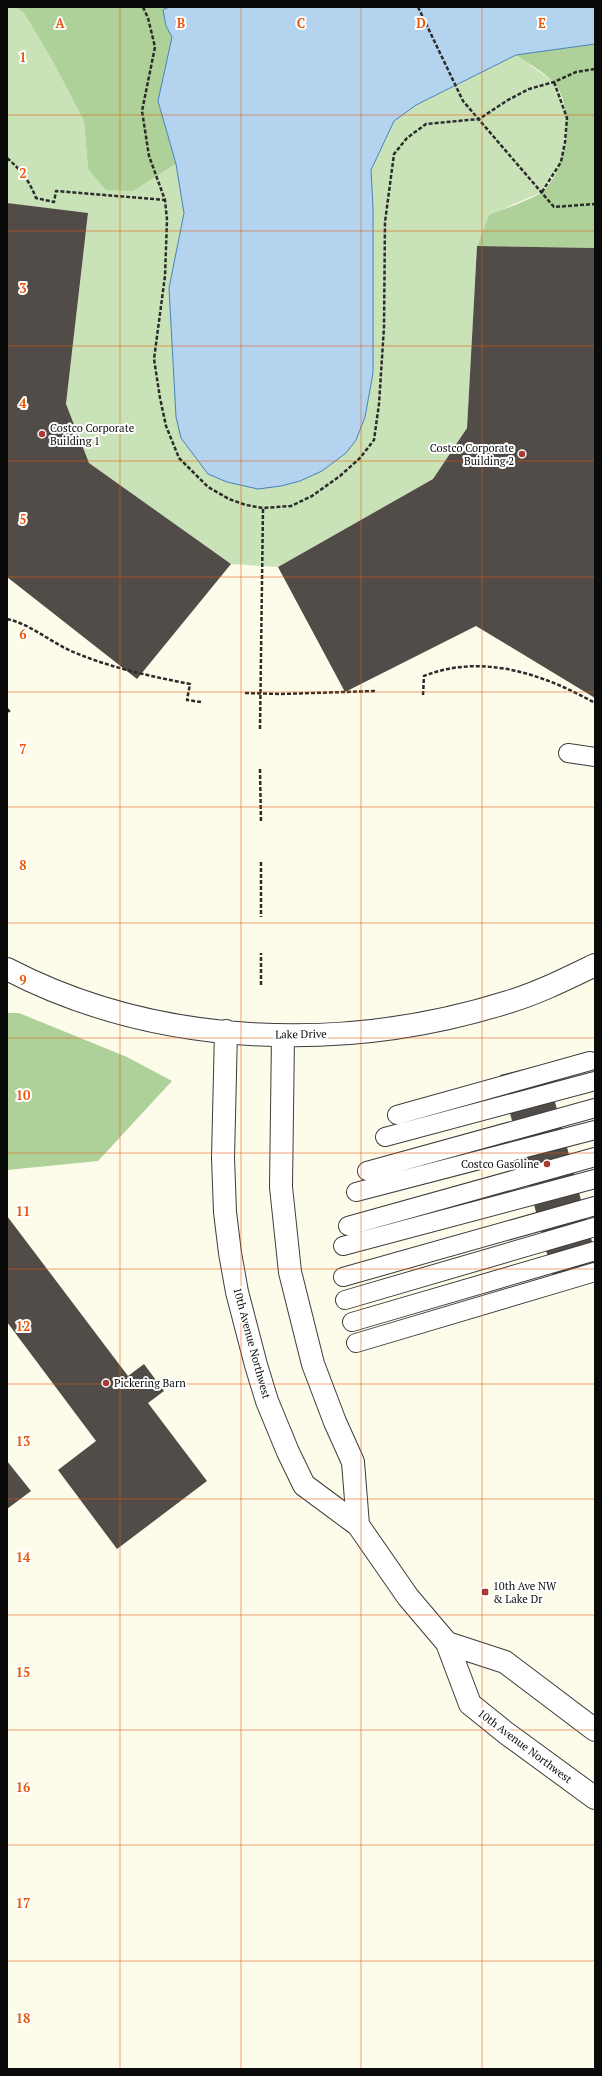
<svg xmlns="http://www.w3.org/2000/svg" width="602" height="2076" font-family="'PT Serif',serif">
<rect width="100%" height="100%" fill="#fdfbea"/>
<path fill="#cae2b8" d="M7,7H15L24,13L52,60L84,121L88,169L133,191L176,164L184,213L169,288L176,417H365L373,373V208L371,170L394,121L416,105L516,55L554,82L561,96L567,118L561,162L542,192L489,215L477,246L467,428L433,479L278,567L231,564L89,463L66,404L88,214L7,203Z"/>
<path fill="#add199" d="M15,7H169L163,10L166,26L172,37L158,101L176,164L133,191L106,190L88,169L84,121L52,60L24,13Z
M595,44V248L477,246L489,215C501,210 533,199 542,192C567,172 576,105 553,82C543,71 528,64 516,55Z
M7,1013H19L127,1057L172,1081L98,1161L7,1170Z"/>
<path fill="#b4d3ee" stroke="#4482bd" d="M169,7H595V44L516,55L416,105L394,121L371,170L373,208V373L365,417L356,440L346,453L322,471L300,481L281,486L258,489L227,482L208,474L181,438L176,417L169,288L184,213L176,164L158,101L172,37L166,26L163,10Z"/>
<path fill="#514c48" d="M7,203L88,213L66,404L89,463L231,564L137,679L7,577Z
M477,246L595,248V698L476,626L345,692L278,567L433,479L467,428Z
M545,1064L595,1253V1282L557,1292L500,1075Z
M7,1216L128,1376L144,1364L164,1391L148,1403L207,1481L117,1549L58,1470L96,1441L7,1322Z
M7,1461L31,1491L7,1509Z"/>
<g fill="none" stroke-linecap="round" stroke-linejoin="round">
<defs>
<path id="lane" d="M568,753L595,757
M397,1115L590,1061
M385,1137L595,1081
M367,1171L595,1108
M356,1192L595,1130
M348,1226L595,1157
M343,1246L595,1179
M343,1277L595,1206
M345,1300L595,1227
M352,1322L595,1251
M356,1343L595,1272"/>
<path id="street" d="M7,969C159,1048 346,1053 508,1002C538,993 566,979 595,965
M226,1031L223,1158L225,1212L230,1253L237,1292L256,1365L267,1401L288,1452L304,1485L358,1525L408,1597L447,1643L470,1704L506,1733L595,1798
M283,1036L281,1187L290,1272L313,1364L335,1422L353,1462L358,1525
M447,1643L505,1662L595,1730"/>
</defs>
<use href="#lane" stroke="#3d3d3d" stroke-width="20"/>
<use href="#street" stroke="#3d3d3d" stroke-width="24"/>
<path stroke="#2c2c2c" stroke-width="2.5" stroke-dasharray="4 2" stroke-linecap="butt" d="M143,7L148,18L155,47L142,111L149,156L165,200L167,220L165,276L154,359L160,398L166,426L179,458L208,487L229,499L246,505L263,508L291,506L312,496L340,476L360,458L374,440L379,404L384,327L385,222L394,154L407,138L426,124L479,119L508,100L529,89L554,82L576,72L595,69
M418,7L463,101L554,207L595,204
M7,158C21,170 29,180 36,198L54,202L56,191L165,200
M542,192L561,162L565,142L567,118L554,82
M7,619C30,624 49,641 71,651C108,667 149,676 190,684L187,700L201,702
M245,693L281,694L376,691
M423,695L424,676C482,653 543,674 595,703
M7,709L10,712
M260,729L263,508
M260,769L261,823
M261,862V917
M261,985V953"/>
<use href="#lane" stroke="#fff" stroke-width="18"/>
<use href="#street" stroke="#fff" stroke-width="22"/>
</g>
<path fill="none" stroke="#e8590c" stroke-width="1" stroke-opacity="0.55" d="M120,7V2069M241,7V2069M361,7V2069M482,7V2069M7,115H595M7,231H595M7,346H595M7,461H595M7,577H595M7,692H595M7,807H595M7,923H595M7,1038H595M7,1153H595M7,1269H595M7,1384H595M7,1499H595M7,1615H595M7,1730H595M7,1845H595M7,1961H595"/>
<g fill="#aa3833" stroke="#fff" stroke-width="1.5">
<circle cx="42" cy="434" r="4"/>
<circle cx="522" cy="454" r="4"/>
<circle cx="547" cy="1164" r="4"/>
<circle cx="106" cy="1383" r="4"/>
<rect x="481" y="1588" width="8" height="8" rx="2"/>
</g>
<g text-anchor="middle" stroke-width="4" stroke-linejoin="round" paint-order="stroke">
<g font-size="11" fill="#0a0a0a" stroke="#fff" text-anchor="start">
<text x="50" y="432">Costco Corporate<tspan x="50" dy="13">Building 1</tspan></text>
<text x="514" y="452" text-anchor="end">Costco Corporate<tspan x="514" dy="13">Building 2</tspan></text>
<text x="539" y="1168" text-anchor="end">Costco Gasoline</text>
<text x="114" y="1387">Pickering Barn</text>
<text x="493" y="1590">10th Ave NW<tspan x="493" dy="13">&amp; Lake Dr</tspan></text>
</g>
<g font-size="11" fill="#0a0a0a" stroke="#fff">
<text transform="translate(301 1034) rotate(-1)" y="4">Lake Drive</text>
<text transform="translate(252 1343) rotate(75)" y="4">10th Avenue Northwest</text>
<text transform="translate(525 1746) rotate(37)" y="4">10th Avenue Northwest</text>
</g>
</g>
<g font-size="13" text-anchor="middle" font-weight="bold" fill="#e8590c" stroke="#fff" stroke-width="4" stroke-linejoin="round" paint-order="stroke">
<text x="60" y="28">A</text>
<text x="181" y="28">B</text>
<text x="301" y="28">C</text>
<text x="421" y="28">D</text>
<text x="542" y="28">E</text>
<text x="23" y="62">1</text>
<text x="23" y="178">2</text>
<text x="23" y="293">3</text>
<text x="23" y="408">4</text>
<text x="23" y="524">5</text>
<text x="23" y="639">6</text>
<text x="23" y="754">7</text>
<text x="23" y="870">8</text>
<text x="23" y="985">9</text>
<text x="23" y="1100">10</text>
<text x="23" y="1216">11</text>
<text x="23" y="1331">12</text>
<text x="23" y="1446">13</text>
<text x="23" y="1562">14</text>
<text x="23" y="1677">15</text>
<text x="23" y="1792">16</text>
<text x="23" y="1908">17</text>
<text x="23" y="2023">18</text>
</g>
<rect width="602" height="2076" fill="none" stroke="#0a0a0a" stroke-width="16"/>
</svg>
